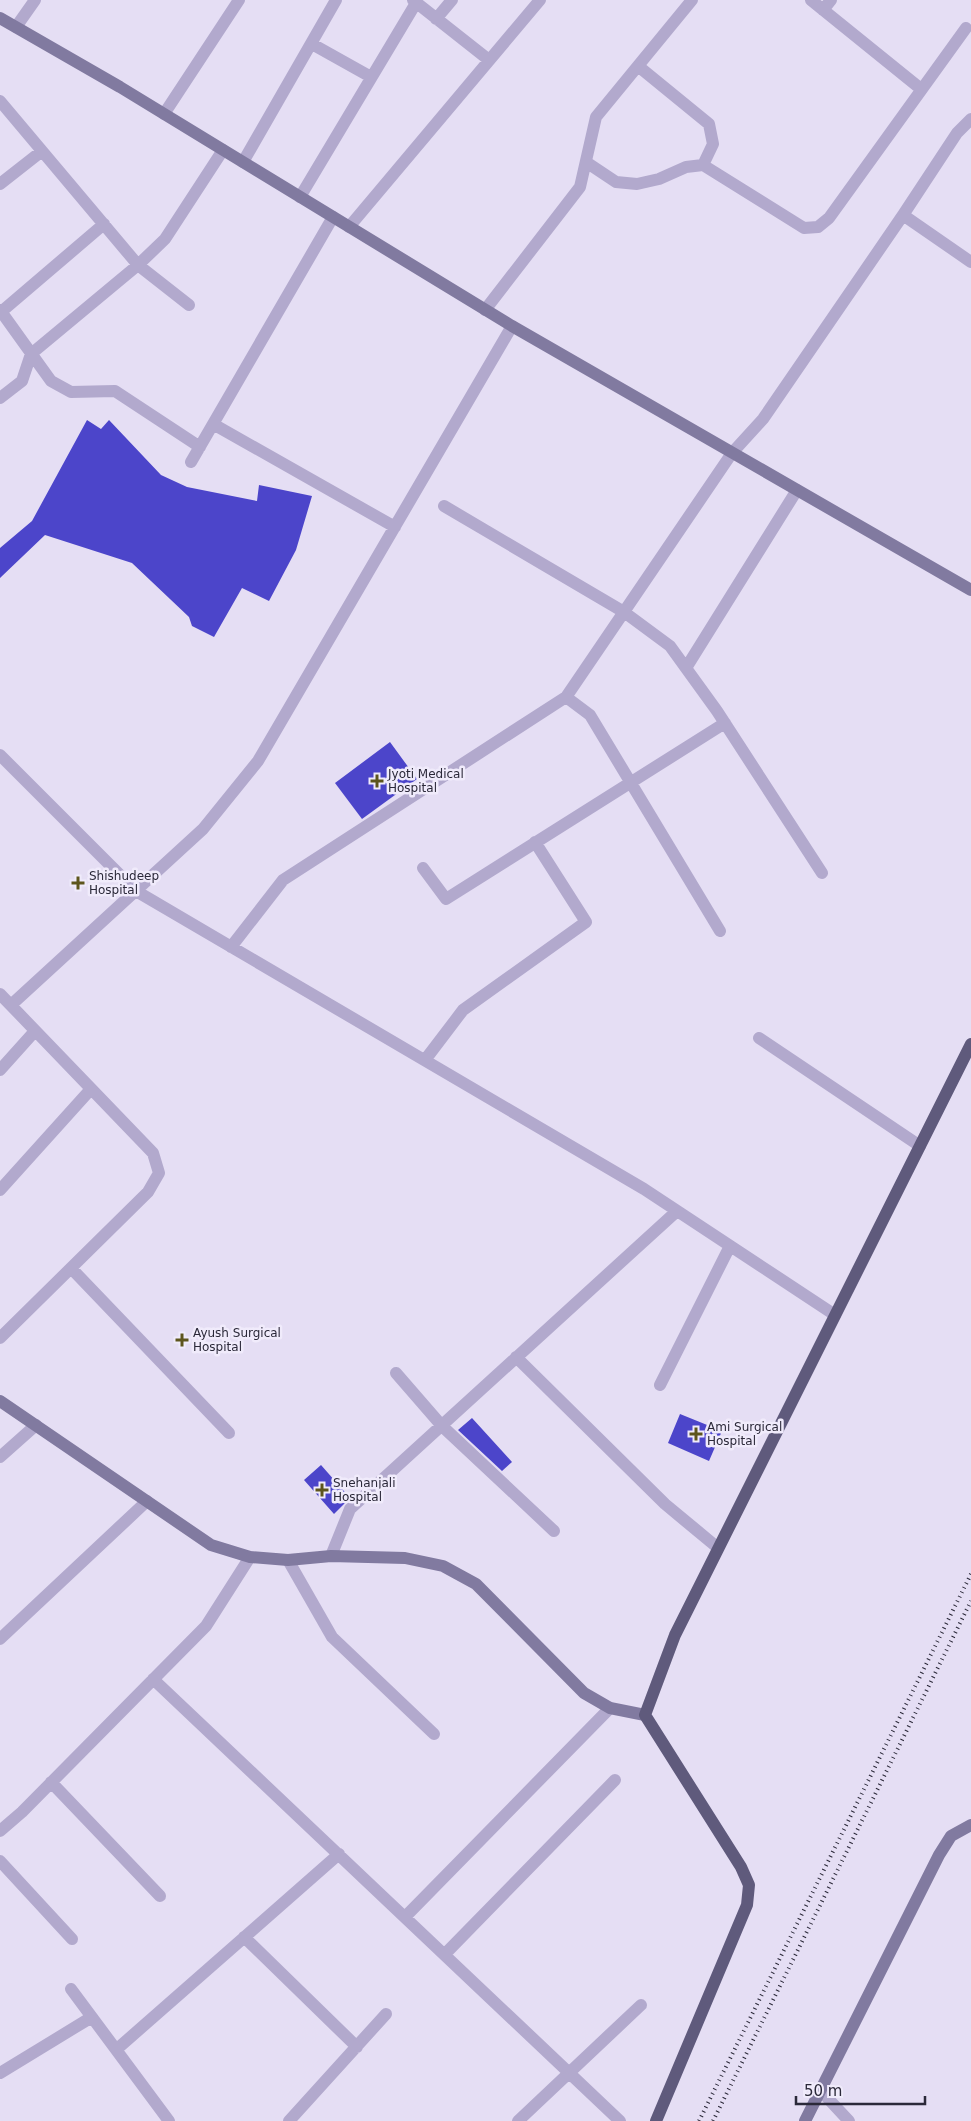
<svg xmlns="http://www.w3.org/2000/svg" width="971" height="2121" font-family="'DejaVu Sans',sans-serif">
<rect width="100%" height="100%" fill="#e5def4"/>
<path fill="#4c45ca" d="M87,420L101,429L109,420L161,475L187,487L257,501L259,485L312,496L296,550L269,601L242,588L214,637L192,626L189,617L132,563L45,535L0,578V548L32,521Z
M390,742L417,779L362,819L335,783Z
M680,1414L722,1431L709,1461L668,1443Z
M472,1418L512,1462L502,1471L458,1430Z
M321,1465L350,1498L334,1514L304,1480Z"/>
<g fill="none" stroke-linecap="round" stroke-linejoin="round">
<path stroke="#b2a9cd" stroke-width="12" d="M413,0L489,60
M811,0L921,89
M823,10L831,0
M436,19L452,0
M16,27L35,0
M312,44L371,77
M638,66L709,124L713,144L703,165
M0,101L138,265L189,305
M164,114L239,0
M243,162L336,0
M586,162L616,182L637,184L659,179L686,167L703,165L804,228L818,227L829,218L966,28
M0,184L42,151
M300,197L416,3
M903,215L971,262
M349,227L540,0
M0,310L51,381L71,392L115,391L200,447
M485,310L580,187L596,117L692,0
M1,312L104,224
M0,398L22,381L31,354L138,265L165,239L223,150
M213,424L395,527
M191,462L333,217
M444,506L624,612L670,646L717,711L822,873
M686,668L797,490
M566,697L590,715L720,931
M0,755L136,891L644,1189L835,1315
M423,868L446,899L725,723
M231,947L283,880L566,697L732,453L763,419L903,215L957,133L971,119
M0,994L153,1153L159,1173L148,1192L0,1338
M11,1005L203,829L258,761L512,326
M759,1038L920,1146
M425,1060L463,1010L586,922L535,842
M0,1070L35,1031
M0,1190L91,1089
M71,1268L229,1433
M516,1357L665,1504L718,1548
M396,1373L442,1426L554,1531
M660,1385L730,1246
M0,1457L36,1425
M331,1556L350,1509L677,1211
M288,1560L332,1637L434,1734
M0,1639L147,1501
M153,1679L620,2121
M51,1782L160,1896
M0,1831L22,1812L206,1626L250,1557
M0,1861L72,1939
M405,1917L610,1708
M244,1937L357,2047
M445,1954L615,1780
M71,1989L169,2121
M117,2049L339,1854
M0,2073L92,2017
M821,2091L849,2121
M289,2121L386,2014
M518,2121L641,2005"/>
<path stroke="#817aa0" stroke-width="12" d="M0,18L120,87L512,326L971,590
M0,1401L211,1545L250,1557L288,1560L331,1556L405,1558L443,1566L476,1584L584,1693L610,1708L645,1715
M805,2121L939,1855L951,1836L971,1825"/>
<path stroke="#5f5a7c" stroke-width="12" d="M656,2121L747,1905L749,1885L741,1867L645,1715L675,1635L971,1044"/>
<path stroke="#2b2939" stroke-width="4" stroke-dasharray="1 4" stroke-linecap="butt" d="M699,2121L971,1574
M713,2121L971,1601"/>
</g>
<g fill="#5d551d" stroke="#f0ebfb" stroke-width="2">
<path d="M374.5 773.5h5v5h5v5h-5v5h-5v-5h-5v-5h5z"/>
<path d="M75.5 875.5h5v5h5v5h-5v5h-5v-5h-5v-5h5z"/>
<path d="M179.5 1332.5h5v5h5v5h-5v5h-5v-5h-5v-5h5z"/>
<path d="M693.5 1426.5h5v5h5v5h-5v5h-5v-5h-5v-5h5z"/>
<path d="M319.5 1482.5h5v5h5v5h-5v5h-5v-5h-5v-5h5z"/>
</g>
<g text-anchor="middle" stroke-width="5" stroke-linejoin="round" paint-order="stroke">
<g font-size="12" fill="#2b2939" stroke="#f0ebfb" text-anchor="start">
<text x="388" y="778">Jyoti Medical<tspan x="388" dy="14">Hospital</tspan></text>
<text x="89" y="880">Shishudeep<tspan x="89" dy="14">Hospital</tspan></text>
<text x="193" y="1337">Ayush Surgical<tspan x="193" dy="14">Hospital</tspan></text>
<text x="707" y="1431">Ami Surgical<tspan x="707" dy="14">Hospital</tspan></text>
<text x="333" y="1487">Snehanjali<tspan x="333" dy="14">Hospital</tspan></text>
</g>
</g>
<path d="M796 2096v8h129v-8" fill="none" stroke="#2b2939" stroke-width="2.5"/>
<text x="804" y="2096" font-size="15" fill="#2b2939" stroke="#f0ebfb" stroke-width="4" paint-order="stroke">50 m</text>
</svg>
